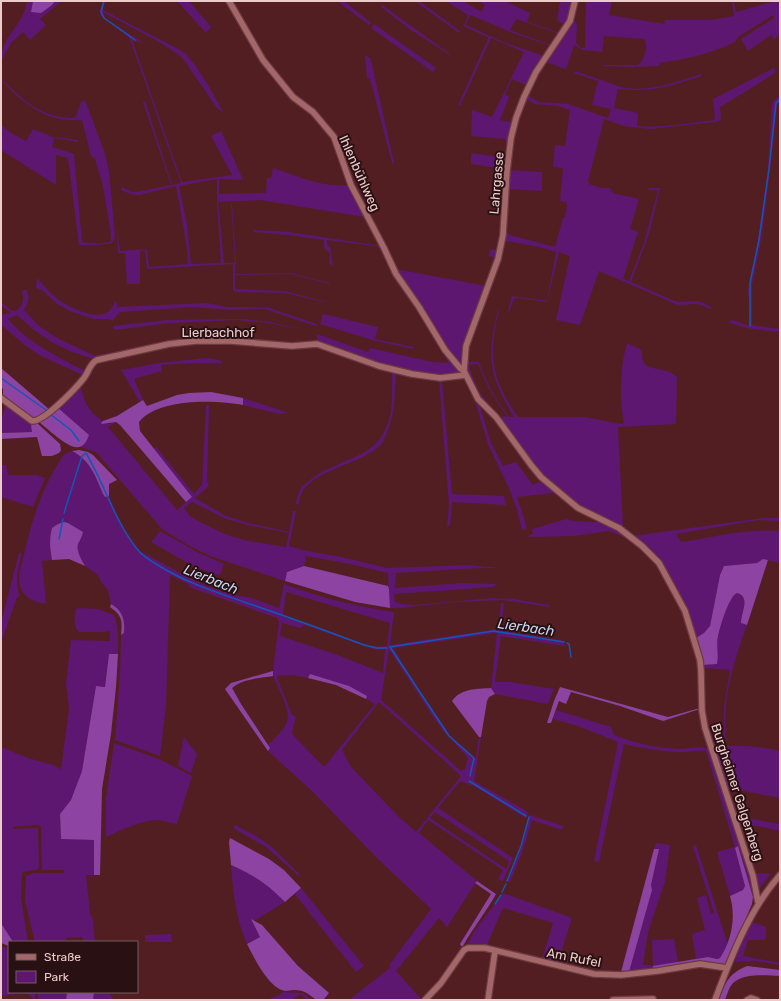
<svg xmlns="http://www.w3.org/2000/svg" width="781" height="1001" font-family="Rubik,sans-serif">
<rect width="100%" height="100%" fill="#531e22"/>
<path fill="#5d1770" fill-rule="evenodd" d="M27,1H33L31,12L52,5L55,1H62L40,19L46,25L30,40L23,32L11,43L1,61C1,35 24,26 27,1Z
M103,1H105L103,10L182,51C197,63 214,96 224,113L217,108L182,57L161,43L103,12L105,18L143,43L132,40L182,182L232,175L211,136L221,131L243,180L219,179V194L266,193L267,178H271L273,168C298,176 322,188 348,185L365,217L260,200L218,202L224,263H234L235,260L231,204H232L236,261L235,274L291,273L330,283V284L292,274L235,275V289L284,291L323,301H325L324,302L285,293L236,292L233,290V264L147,269L145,250L140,251V284H127L125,253H118L117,228L120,251L147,249L149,267L188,264L187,248L176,186L139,195L130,194L121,190L122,187L132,192H137L171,185L143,102L145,101L172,185L181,183L129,37L101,16L100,10ZM217,179V203L221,263L191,264L187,225L179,186Z
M177,1H189L211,27L206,33Z
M337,1H344L371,23L369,25Z
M415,1H419L460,31L459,33Z
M446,1H463L481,12L485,5L479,1H504L530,13L527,22L560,33L565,24L557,21L560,1H576L574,20L577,25L576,43L581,48H585L586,1H612L609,15L664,24L665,20H710L734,16L732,1H734L736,12L775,1H780V33L774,40L771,35L748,51L741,39L774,18L773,15L738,37L735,42C710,54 687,59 659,63V66L633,67L605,66L604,65H638C644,60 649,46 644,39L604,36L602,52L583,50L574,45L566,69L545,62L527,95L539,102L568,104L608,118L611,109L592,105L598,81L574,73L575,71L621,87C648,93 676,82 701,74L702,76C670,86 652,93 618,89L614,108L638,113L637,126C663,128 689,123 715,120L713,99L774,68L776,72L753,87L720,107L721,120L715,122L650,129L624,126L604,119L588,181L589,184L601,188H610L613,193L639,199L630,229L638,232L623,279L629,281L644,243L658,190H648L649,188H660L649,234L631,282L670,299L678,302L696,301L702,302L713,308H707L702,305L696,304L678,305L599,271L580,325L556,320L570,256L559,252L547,302L516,298L514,299L509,312L508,311L512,296L547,301L556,252L539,247L506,241C501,259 495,277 488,295C480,317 467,338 468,362H479C486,382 496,401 509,417H514C489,374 486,359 498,310H499C488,356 491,378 518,417H584L621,424L624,423C619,399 620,366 627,343L640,349L642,352V357L644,364L649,367L670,372L677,377L676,424L618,427L623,527L633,536L763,518H780V521L759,520L676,534L681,542C714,537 747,528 780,531V563L763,559L757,563L724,566L720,575L710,626L704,633L696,638L660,563L629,538L628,539L615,533L608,531L575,536L529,537V535L533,534L532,529L566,519L573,521L595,522L600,521L575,508L555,493L517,497L527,528L522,530L517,510L509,488L488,444L472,391L464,379H445L442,382L452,494L504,496L506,505L452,502L450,526H447L449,506L448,491L439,380L396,374C394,395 396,412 387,432C386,435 384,440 382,443C363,467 299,469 299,505L296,504C297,500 297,496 299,492C302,485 309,481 314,477C345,456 380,459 390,416C393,402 392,387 392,372L323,347V344L317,340V334L368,352L370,348L432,362L449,363L444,355L449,352L396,269L486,286L496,258L489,256L490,249L498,250C502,223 501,196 506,169L471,164V153L507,158L508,143H506L505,139L471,136L472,110L492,117L524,52L491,38L460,106L458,105L488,39V37L465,27L464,26L468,15ZM470,15L513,33L551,46L544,56L503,42L466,25ZM516,19L557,33V34L550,45L510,30ZM512,79L526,85L518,101L511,122L500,120L509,97L505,94ZM526,99L535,104L558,106L570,110L565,146L555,145L553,167L563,168L560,201L566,202L567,204L565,217L563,218L555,247L510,235L507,232L509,189L542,191V172L510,170L516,125ZM478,364L489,389L507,417L498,416L478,390L468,365ZM481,405L494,419L541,481L533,485L516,462L503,466L491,443L480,407Z
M382,5L450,54V55L411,30L381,7Z
M374,24L436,68L433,72L371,28Z
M365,55L370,58L372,65L394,163H392L371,82L370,79L367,78Z
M1,79C25,101 39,117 73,118L76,116L81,102L85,100L105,154L109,171L115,236L114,240L112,243L98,245H79L68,158L56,155V185L1,150V125L11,133L26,141L33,129L53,137L78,140V142L54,138L52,147L74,154L82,242C91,243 102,245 111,241V235L103,186L95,159L91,156L82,120C53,122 35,112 14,93C10,88 4,84 1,79Z
M780,96V102L777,105L770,170L761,240L752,284V325L780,329V332L751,329L727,322L733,320L749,326L750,305L748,291L758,240L768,168L772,106L773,101Z
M254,230L289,232L381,246V247L327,240V244L330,248L333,265L329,264L330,254L324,247V240L289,235L254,232Z
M37,278C43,284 48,291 54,296C65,306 97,322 109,311C112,308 114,304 116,300L117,307L207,303L227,307H254L269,308L317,324L316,326L265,309L229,310L194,307L120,312L112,321L110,319H94L72,312L57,304L42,290L36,288Z
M22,290H27C30,299 28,303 24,310L39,326L57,338L95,356L141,346L142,349L94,359L72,352L53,343L34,330L17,315L8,319C28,343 58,357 85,371L83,375L39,355L26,346L1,325V315L11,313L1,305V302L11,310L16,311C24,305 24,299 22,290Z
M323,314L378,327L375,339L413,347V349L372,340L320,324Z
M244,319L269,322L304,330L268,323L237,320L170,323L114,330L113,326L167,320Z
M206,358L214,359L221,361L222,363H192L161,365L162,371L134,379L143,400L140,402L121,370L159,363Z
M80,384C84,401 87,411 103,421L101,423L109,424L116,422L108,427L177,510L192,497L154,449L156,447L194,494L202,485L206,405H209L207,481L209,486L195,498L226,516L248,523L289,532L293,511H296L289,546L302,550L346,558L387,568L469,565L500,568H480L396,573L395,588L463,583L497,584L493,587L394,594L395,602L401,604L415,605L493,598L514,599L549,605L550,607L503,600L454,602L401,608H390C390,596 388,585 388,573L350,564L306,556L304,566L287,572L285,581L210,556L186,544L162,529L96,452L81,447L84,444L57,407ZM192,502L226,519L248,525L289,533L286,547L248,541L227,535L202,523L190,516L184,508Z
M243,398L289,413L279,414L243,405Z
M6,404L33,423L32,432L1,433V420Z
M72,451C90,460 96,477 103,494L105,497L109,496L118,517L127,533L138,549L143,553L186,576L209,587L235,595L252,598L279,608L284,584C319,597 357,607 394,612L390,645L492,630H498L501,603H504L501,630L564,641V646L501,636L495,682H510L554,689L548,704L495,694L491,688L497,633L393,648L419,690L450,735L474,758H476L479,737H481L474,781L528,812L526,818L474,786L460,781L438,808L513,858L503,881L498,879L503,870L428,820L419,833L477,881L447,927L439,918L396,971L422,1000H349L391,967L389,965L431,909L378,859L311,790L268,751L270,748L268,745C290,724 293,720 280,691C277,684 273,678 273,671L279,622L277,618L189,587L188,584L170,575L166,706L160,756L115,740L120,674L121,635L124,633C125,622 121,610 111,604L108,590L101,582L98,575L85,566L78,552V544L82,538L50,550L52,560L42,561L46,604C34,602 23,598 20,585C17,576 22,564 24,555C32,518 42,489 62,457L65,454ZM286,592L390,623L387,646L376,647L367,645L283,615ZM282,623L300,628L305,625L376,650L385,649L383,673L335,654L280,636ZM389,649L434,718L442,729L468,758L465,769L461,771L381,700ZM310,674L367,696L366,699L375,704L324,767L292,734L293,727L296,717L292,715L277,678V676L292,675L308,678ZM379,702L461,776L416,832L399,817L351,767L342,750ZM435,812L509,861L506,869L430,818Z
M1,465H6L8,475H37L45,478L33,507L1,497Z
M160,531L197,552L224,564L220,575C196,570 173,554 151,542Z
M19,553H22C18,568 14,582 20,596L17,597L1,643V623Z
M737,593C751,598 741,612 741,623L747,625C732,666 722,700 726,744L727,746C745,745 762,747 780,751V798L727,788L714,752L717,750L716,748L723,746L724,744V708L730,670L703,668V665L717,664C719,655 716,645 718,636C720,627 729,596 737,593Z
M80,608L98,609L114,615C119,627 118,642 118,654L109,655L105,687L96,686L82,771L71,800L60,814L61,839L94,840V875H86L90,913L93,920L95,942H84L82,937L66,938V942H35L25,901L26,876L34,873H64V870H42L41,827L39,825L15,826L12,829L38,828L39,868L36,870L23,872L22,874L21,898L28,942H13L1,923V747L28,758L53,765L61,769L69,709L66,683L71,640L110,641V631L100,632H79C72,625 75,617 76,609Z
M556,710L611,727L614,735C635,743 656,748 678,749C689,749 699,745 709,749L749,867L754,895L753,897L738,847L735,848L745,886L743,890L730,896L717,852L735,847L706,751C696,750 687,753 677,752C659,751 641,748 624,744L599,862L594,861L618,742L578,726L553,719Z
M184,737L197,754L191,773L178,766Z
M114,743L159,759L192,776L177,824C170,823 162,820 155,820C137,822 121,830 106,837V798Z
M530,815L563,826L562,830L532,820L523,850L510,882H507L522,846Z
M737,816L780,824V831L757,826L740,825Z
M235,825L258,837L273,848L299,874V876L266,847L233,828Z
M656,843L670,845L665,882L648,932L643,965H653L652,940L674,939L678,962L654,966L653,970L629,972L652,890L651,885L659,849H654Z
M696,845L728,945L720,958L718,959L708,957L696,959L692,934L705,930L697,898L706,895L711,914L714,913L693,847Z
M231,865C255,876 266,883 285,902L254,921L251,920L260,937L247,944C236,919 233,892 231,865Z
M755,873L771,874L758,890C755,885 757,879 755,873Z
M301,888L364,966L356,972L294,893Z
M503,893L572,918L558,962L542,959L553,923L503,908L486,947L467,946C475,925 492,911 503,893Z
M752,922L766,927V937L764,940H748L743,956L780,963V965L755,961L735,962L738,952Z
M171,934L172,942H145V935Z
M1,946L9,949V992H35V1000L29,995L24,993L1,996Z
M38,992H67L66,1000H38Z
M94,992H109L114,1000H93Z
M282,992L303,993L312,1000H307L301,994L291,1000H266L280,995Z"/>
<path fill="#8c43a2" d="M33,1H55L52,5L41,13L31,12Z
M1,368L50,410L36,420L3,398V389L1,387Z
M211,392L243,398V405C215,400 159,398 139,422L140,431L192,497L186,502L120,425L116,422L102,424L101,423L103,421L117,416L143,400L147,406L177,395L189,393Z
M57,407L89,435C87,440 85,446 79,447C69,450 47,428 39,422Z
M33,423H37L60,444L61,450L59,453L52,456H42L37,437L1,439V433L32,432L31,425Z
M79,450L88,452L93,455L117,480L109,484V496L105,497L103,494C96,477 90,460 72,451Z
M64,522L68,523L83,532C82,537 80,540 78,544C76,552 82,560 85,566L69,559L52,560C50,549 49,539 52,528L58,524Z
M763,559L768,560L747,625L741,623C741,612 751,597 737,593C729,596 720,627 718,636C716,645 719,655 717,664L703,665L696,638L704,633L710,626L720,575L724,566L757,563Z
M304,566L388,586L389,589L390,608L355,602L285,581L287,572Z
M111,604C123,611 125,620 124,633L121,635C122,621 123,616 110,607Z
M109,654H118L116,687L111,734L102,789L100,875H94V840L61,839L60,814L71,800L82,771L96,686L105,687Z
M273,671V676C260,678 242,679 232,688L241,704L270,748L268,751L225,689L231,683Z
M310,674L349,686L367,696L366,699L336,685L308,678Z
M560,687L668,717L700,708V709L663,721L620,706L571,692L566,704L559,701L551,723H547L554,701Z
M491,688L495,694L489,697L487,701L481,737H479L452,701C461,688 477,689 491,688Z
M230,838L269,859L284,870L301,888L285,902C266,883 255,876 231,865L229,842Z
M738,846L753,897L752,904L725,966L701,962L653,970V966L708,957L717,959L720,958C732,940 736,917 730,896L743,890L745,886L735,848Z
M654,849H659L651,885L652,890L629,972H621Z
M477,881L496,894C486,912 473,928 463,946H461L460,944L491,894L475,883Z
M251,919L262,925L298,966L329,993L324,999L316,1000C309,994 304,990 294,990C291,990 288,991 285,991C268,988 254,957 247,944L260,937Z
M1,923L13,942H9V946L1,943Z
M747,966L780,970V976C767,975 743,973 733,983C729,987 727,995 725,1000H719C726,982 728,974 747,966Z
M67,992H94L93,1000H66Z"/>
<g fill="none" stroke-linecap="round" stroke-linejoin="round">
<path stroke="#1258b3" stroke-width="1.5" d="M104,1L101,12L104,18L135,40
M750,326V283L759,240L769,169L776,103L780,99
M1,378L46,410
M50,414L71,430L79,441
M64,513L82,456L86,453C105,485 114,520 137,549C143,557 153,562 161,567C189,584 219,593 250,604C288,617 327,631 364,645L377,648H387
M59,539L63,519
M567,643L569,644L571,657
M470,776L474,758L449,736L390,647L493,631L564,642
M469,781L526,816
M507,881L521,846L529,817
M502,892L506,884
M495,904L501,895"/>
<defs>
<path id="minor" d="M229,1L263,60L293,97L313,112L334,137L351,185L384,248L396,274L419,307L445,350L460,368L464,371
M575,1L570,21L536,72L524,97L516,118L511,138L507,171L503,235L498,259L466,346L464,371L478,399L496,417L531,465L541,477L578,508L619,528L642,546L659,563L685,611L700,660L701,671L702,711L705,728L753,876L758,902
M1,398L32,421C44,422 76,388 84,378C89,372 89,364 97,360L169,344L196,341H231L292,346L317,344L379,366L412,374L440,378L466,375
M425,1000L441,983L464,950L468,948H485L594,974L621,975L658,971L700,964L727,968
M488,1000L495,951
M613,1000L653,999
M715,1000C731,957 749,910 780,875
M747,1000L751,998L757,1000"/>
</defs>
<use href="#minor" stroke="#6a3b41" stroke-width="8"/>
<use href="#minor" stroke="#a46769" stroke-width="5.5"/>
</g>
<g text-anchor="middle" stroke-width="4" stroke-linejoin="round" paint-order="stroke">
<g font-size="13" fill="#eecbcb" stroke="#291113">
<text transform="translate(360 173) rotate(66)" y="5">Ihlenbühlweg</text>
<text transform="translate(496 183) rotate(-85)" y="5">Lahrgasse</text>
<text x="218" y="337">Lierbachhof</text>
<text transform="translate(738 792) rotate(72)" y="5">Burgheimer Galgenberg</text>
<text transform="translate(574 957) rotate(11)" y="5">Am Rufel</text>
</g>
<g font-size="14" font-style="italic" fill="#c6d6ee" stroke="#291113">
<text transform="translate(211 579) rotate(22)" y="5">Lierbach</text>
<text transform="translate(526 627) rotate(8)" y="5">Lierbach</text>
</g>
</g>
<rect width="781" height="1001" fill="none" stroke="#eecbcb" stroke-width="4"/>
<rect x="8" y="941" width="130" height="52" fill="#291113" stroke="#785b5d"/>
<rect x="16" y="954" width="20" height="6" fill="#a46769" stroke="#785b5d"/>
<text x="44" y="961" font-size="12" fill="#eecbcb">Straße</text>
<rect x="16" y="971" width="20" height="12" fill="#5d1770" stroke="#785b5d"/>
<text x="44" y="981" font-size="12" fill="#eecbcb">Park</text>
</svg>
